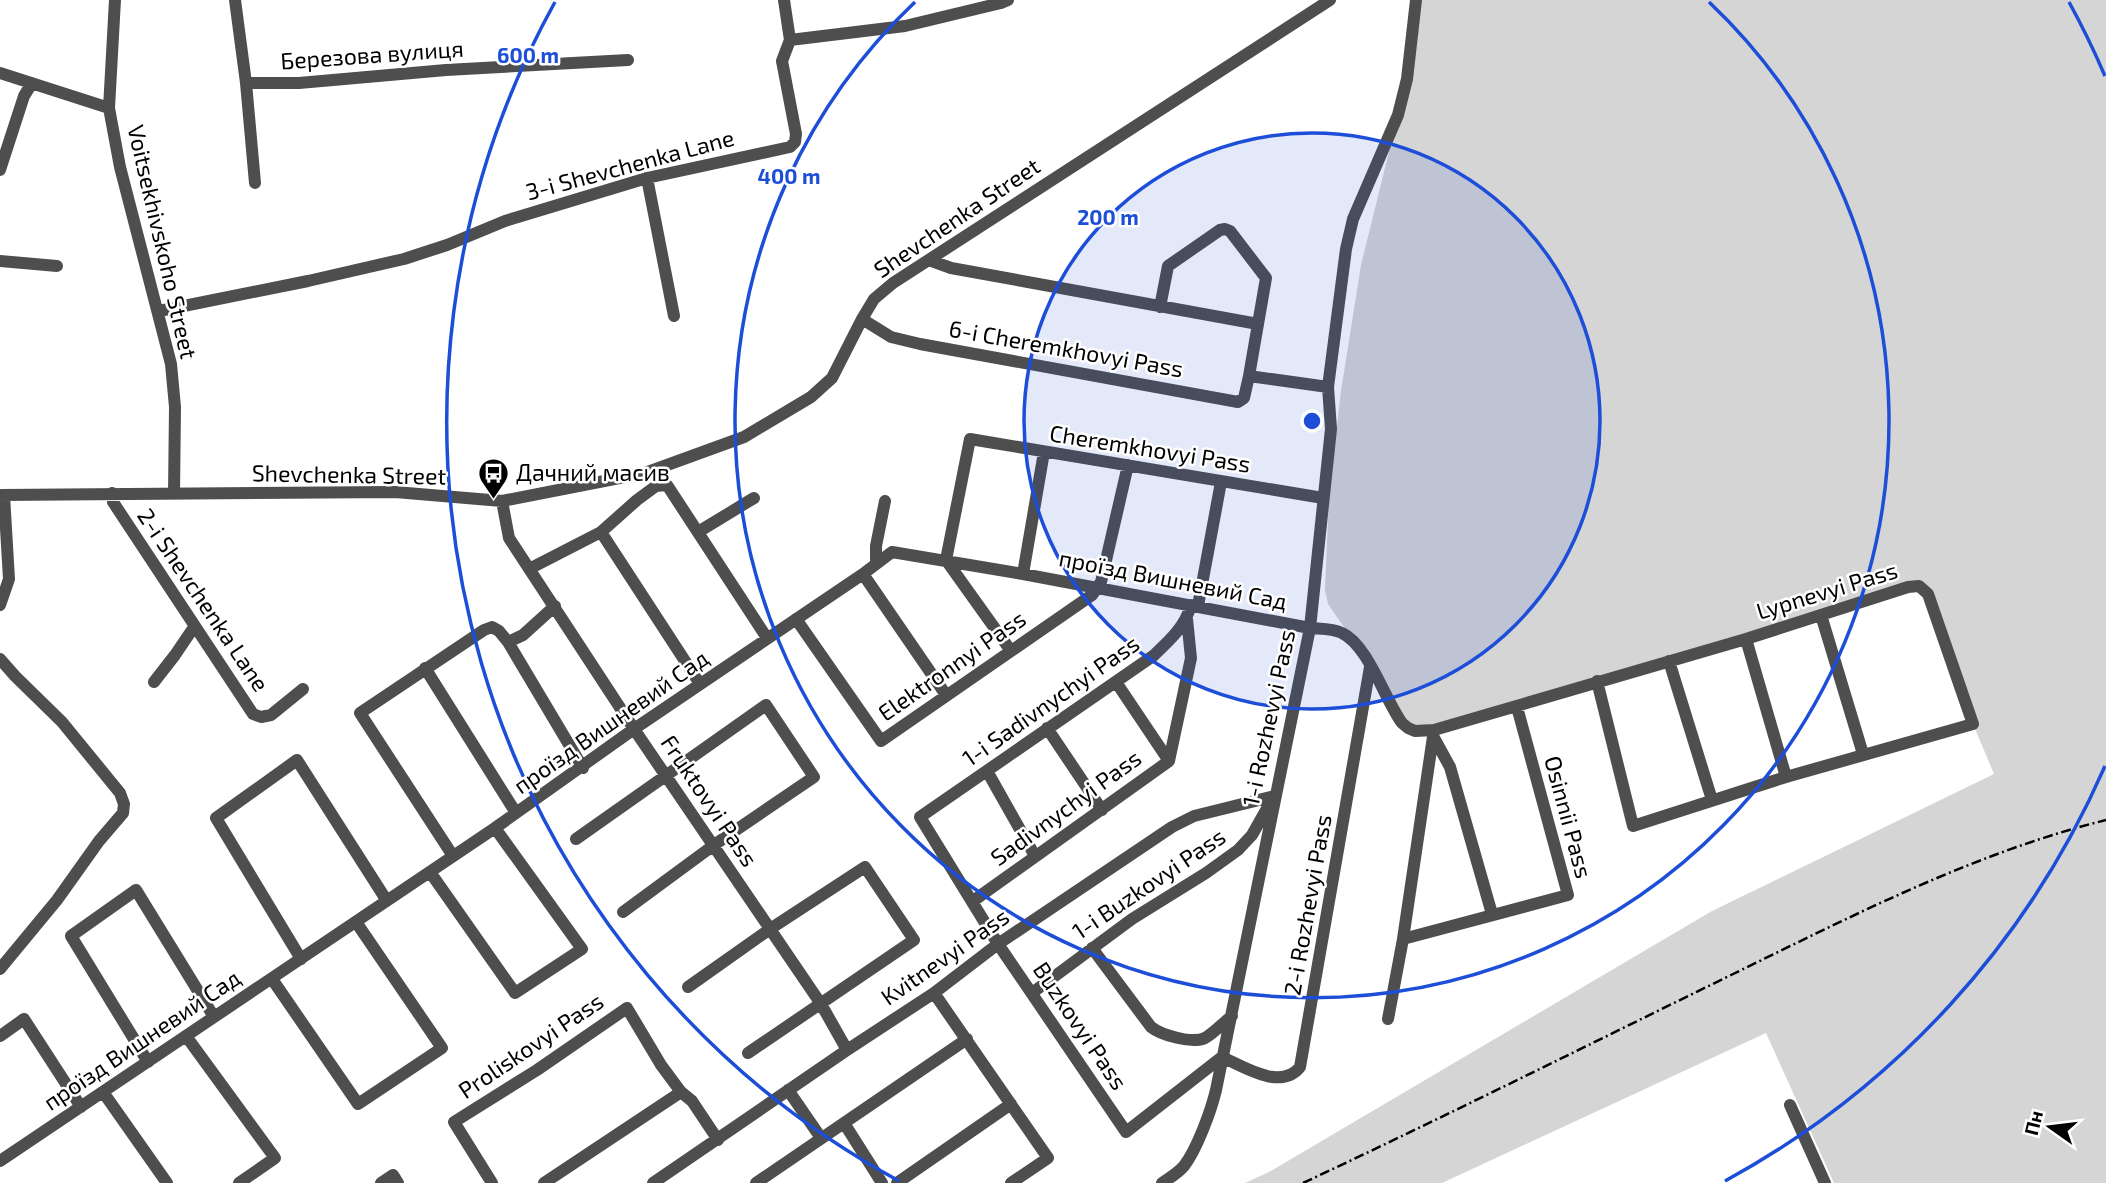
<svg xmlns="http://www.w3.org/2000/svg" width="2106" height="1183" font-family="'Exo 2',sans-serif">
<rect width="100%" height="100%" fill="#fff"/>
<path fill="#d5d5d5" d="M1416,0H2106V1183H1834L1766,1033L1442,1183H1245L1269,1172L1712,911L1994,774L1973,724L1919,586L1434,730L1408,728L1371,666L1328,604L1325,590L1329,495L1341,391L1361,265L1407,79Z"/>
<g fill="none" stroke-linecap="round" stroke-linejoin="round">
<path stroke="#4e4e4e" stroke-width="12" d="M115,0L109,108L120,167L171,364L175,407L174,494
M235,0L246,83L255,183
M784,0L790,40
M0,73L109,108
M246,83H299L446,70L628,60
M0,170L24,96L32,83
M647,178L674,316
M929,260L951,268L1258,324L1249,376
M0,261L57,266
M1160,307L1168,266L1220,230L1225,229L1230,231L1266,278L1258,324
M159,311L308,281L404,259L447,245L505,221L647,178L790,147L795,142L796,134L782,61L790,40L905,26L1001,3L1008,0
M862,319L891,337L920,344L1238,402L1244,398L1249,376L1328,387
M112,493L113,502L253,714L261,717L271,715L303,689
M0,495L395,492L502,501L645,473L744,437L811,397L832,378L862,319L874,299L893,283L1330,0
M502,501L509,538L634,729L821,1004L847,1050
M601,532L700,684
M698,532L754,498
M876,564V546L885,501
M529,569L601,532L637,500L656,486L667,485L767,638
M863,574L946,695
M1023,574L1044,452
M0,605L9,579L4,495
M1191,605C1185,627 1169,641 1153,656L920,817L998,944L1126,1132L1222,1057C1244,1067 1281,1091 1300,1067L1370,667
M1198,606L1221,482
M1821,615L1863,754
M796,619L881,741L1092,595L1101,582L1128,465
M1746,639L1786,777
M508,642L523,635L555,606
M1011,651L946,560L970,439L1323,498
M0,659L15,676L62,722L120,793L124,804L123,813L99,841L57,900L0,969
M1669,661L1712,800
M425,668L516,813
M154,682L175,655L194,627
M1116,682L1169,761
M1047,728L1102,810
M1434,730L1403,939L1568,895L1517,707
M1433,736L1450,767L1492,914
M987,771L1035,856
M576,839L766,705L814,777L714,845L623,912
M453,856L360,713L484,630L492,627L499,631L508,642L583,768
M430,872L515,993L582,949L495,828
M973,901L1169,761L1191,658L1187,619
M1092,948L1151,1027C1161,1035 1192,1044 1205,1038C1214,1033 1224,1022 1232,1016
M301,959L216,818L297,760L387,901
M272,979L358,1104L442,1048L356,922
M688,987L770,929L865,867L914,940L748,1053
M934,993L1048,1158L1011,1183
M1032,993L1132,919L1206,873L1238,850L1252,835L1269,805
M1388,1019L1403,939
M0,1036L24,1019L81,1107
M186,1036L275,1158L239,1183
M148,1062L71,936L136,890L214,1017
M788,1090L821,1138
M103,1092L167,1183
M1790,1105L1825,1183
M844,1123L882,1183
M0,1161L495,828L634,729L863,574L892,552L1023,574L1310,628C1320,629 1332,628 1342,633C1368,645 1385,700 1402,723L1408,728L1415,731L1434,730L1746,639L1908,587L1919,586L1928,594L1973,724L1786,777L1633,826L1597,681
M381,1183L393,1175L398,1183
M492,1183L454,1122L537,1070L627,1008L661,1065L681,1092L692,1101L718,1140
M544,1183L681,1092
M653,1183L847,1050L934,993L998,944L1172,827L1194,816L1275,796
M756,1183L967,1039
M897,1183L1011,1104
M1162,1183C1170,1178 1178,1173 1184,1166C1197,1149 1211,1111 1216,1090L1310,628L1331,429L1328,387L1346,249L1353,219L1398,115L1407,79L1416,0"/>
<path stroke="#000" stroke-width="2.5" stroke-dasharray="10 3.5 2 3.5" stroke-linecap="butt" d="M1303,1183C1446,1116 1588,1045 1731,975C1852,916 1974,853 2106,820"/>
</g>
<circle cx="1312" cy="421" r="288" fill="#1d4ed8" fill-opacity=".12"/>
<g fill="none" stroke="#1d4ed8" stroke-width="3.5">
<circle cx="1312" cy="421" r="288"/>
<path d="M1709 2A577 577 0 1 1 915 2"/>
<path d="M2105 766A865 865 0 0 1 1725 1181M899 1181A865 865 0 0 1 555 2M2069 2A865 865 0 0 1 2105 76"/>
</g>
<defs>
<symbol id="bus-pin" viewBox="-11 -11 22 30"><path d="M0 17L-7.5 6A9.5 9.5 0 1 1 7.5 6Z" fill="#000" stroke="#fff"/><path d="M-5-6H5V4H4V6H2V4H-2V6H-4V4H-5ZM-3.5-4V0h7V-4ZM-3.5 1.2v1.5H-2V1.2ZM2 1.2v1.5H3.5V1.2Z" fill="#fff"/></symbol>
</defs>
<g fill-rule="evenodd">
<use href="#bus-pin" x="476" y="456" width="35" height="47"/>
</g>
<g text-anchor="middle" stroke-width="5" stroke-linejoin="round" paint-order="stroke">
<g font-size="23" fill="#000" stroke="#fff">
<text transform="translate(372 55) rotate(-4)" y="8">Березова вулиця</text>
<text transform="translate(630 165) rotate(-15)" y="8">3-i Shevchenka Lane</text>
<text transform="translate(957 218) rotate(-34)" y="8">Shevchenka Street</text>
<text transform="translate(162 242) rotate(77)" y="8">Voitsekhivskoho Street</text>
<text transform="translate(1066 349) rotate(10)" y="8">6-i Cheremkhovyi Pass</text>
<text transform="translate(1150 449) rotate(9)" y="8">Cheremkhovyi Pass</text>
<text transform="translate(349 475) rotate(1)" y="8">Shevchenka Street</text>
<text transform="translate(1173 580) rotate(11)" y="8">проїзд Вишневий Сад</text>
<text transform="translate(1827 591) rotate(-17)" y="8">Lypnevyi Pass</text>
<text transform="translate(203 600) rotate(56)" y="8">2-i Shevchenka Lane</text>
<text transform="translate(952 666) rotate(-35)" y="8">Elektronnyi Pass</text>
<text transform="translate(1051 701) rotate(-35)" y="8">1-i Sadivnychyi Pass</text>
<text transform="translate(1269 718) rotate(-78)" y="8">1-i Rozhevyi Pass</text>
<text transform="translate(611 722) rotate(-35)" y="8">проїзд Вишневий Сад</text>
<text transform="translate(709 801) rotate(56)" y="8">Fruktovyi Pass</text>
<text transform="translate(1066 808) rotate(-36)" y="8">Sadivnychyi Pass</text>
<text transform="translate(1568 817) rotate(75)" y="8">Osinnii Pass</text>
<text transform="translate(1149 884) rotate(-34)" y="8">1-i Buzkovyi Pass</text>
<text transform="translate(1308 905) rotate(-80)" y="8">2-i Rozhevyi Pass</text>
<text transform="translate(945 957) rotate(-35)" y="8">Kvitnevyi Pass</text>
<text transform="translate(1080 1026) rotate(56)" y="8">Buzkovyi Pass</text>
<text transform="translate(142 1040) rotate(-34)" y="8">проїзд Вишневий Сад</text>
<text transform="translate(531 1046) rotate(-34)" y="8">Proliskovyi Pass</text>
</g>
<g font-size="23" fill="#000" stroke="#fff" text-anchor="start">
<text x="516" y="481">Дачний масив</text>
</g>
</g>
<circle cx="1312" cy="421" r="10" fill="#1d4ed8" stroke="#fff" stroke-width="3.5"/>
<g font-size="21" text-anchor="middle" font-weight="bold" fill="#1d4ed8" stroke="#fff" stroke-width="5" stroke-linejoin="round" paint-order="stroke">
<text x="528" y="63">600 m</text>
<text x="789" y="184">400 m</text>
<text x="1108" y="225">200 m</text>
</g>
<g transform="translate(2050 1127) rotate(284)" stroke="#ffffff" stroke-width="5" paint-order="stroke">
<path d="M0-5L12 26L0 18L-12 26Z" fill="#000000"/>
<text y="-10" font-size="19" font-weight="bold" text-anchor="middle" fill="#000000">Пн</text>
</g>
</svg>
